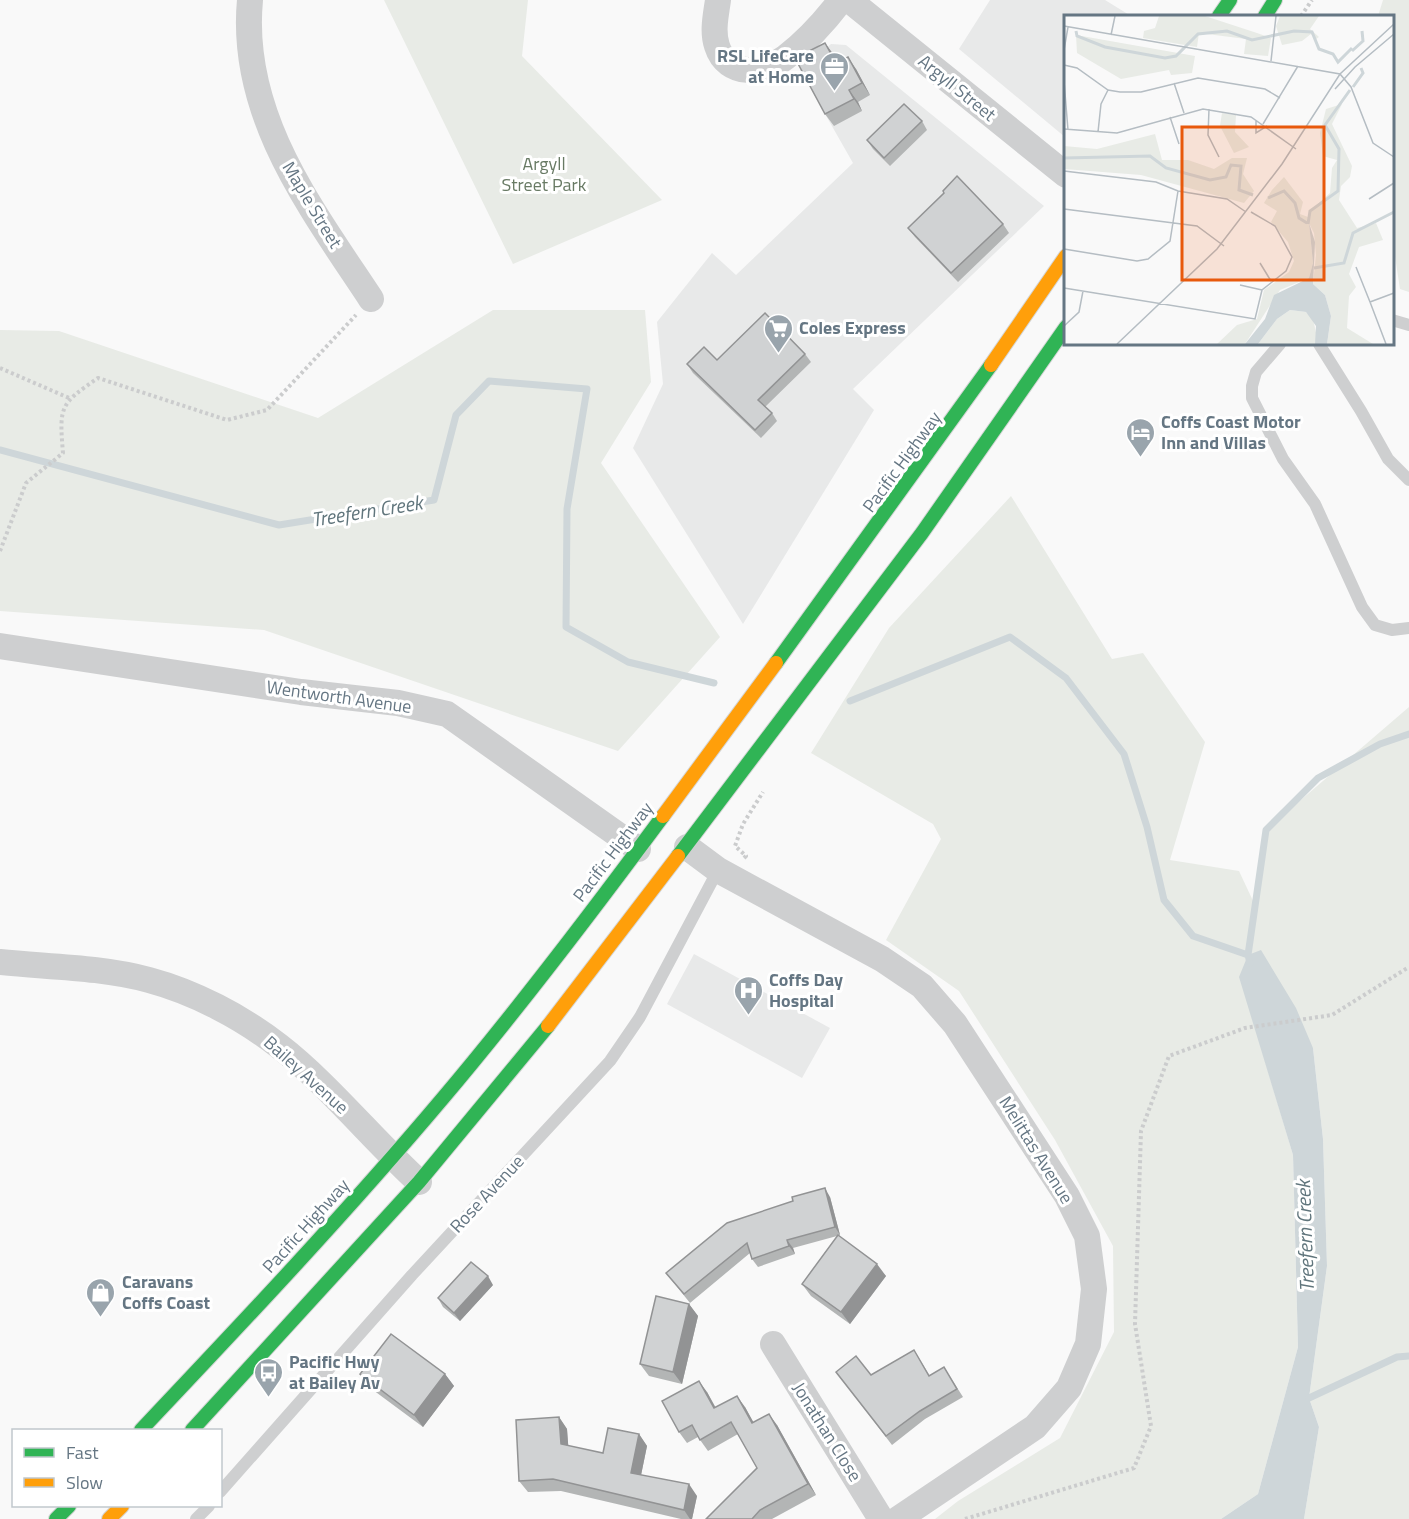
<svg xmlns="http://www.w3.org/2000/svg" width="1409" height="1519" font-family="'Titillium Web',sans-serif">
<rect width="100%" height="100%" fill="#f9f9f9"/>
<path fill="#e8e9e9" d="M990,0H1105L1131,16H1066L1065,137L959,49Z
M831,44L846,45L1044,206L853,389L874,410L743,624L633,448L663,384L657,322L712,253L736,275L853,163L800,70Z
M694,954L830,1028L802,1078L667,1004Z"/>
<path fill="#e8ebe6" d="M384,0H528L522,56L662,200L513,264Z
M1383,0H1409V292L1400,289L1392,237V16H1378Z
M493,310H645L651,382L601,463L720,637L618,751L264,630L0,611V330L59,331L318,418Z
M1011,496L1112,659L1143,653L1205,742L1170,860L1239,871L1254,903L1266,830L1409,707V1519H1304L1319,1427L1309,1398L1327,1266L1323,1139L1313,1048L1240,977L1293,1155L1298,1347L1258,1494L1221,1519H935L958,1501L1060,1438L1114,1332L1113,1246L1055,1140L959,991L886,940L941,839L933,824L811,753L889,628Z"/>
<path fill="#ced6d9" d="M1261,950L1296,1008L1313,1048L1323,1139L1327,1266L1309,1398L1319,1427L1304,1519H1221L1258,1494L1298,1347L1293,1155L1239,977L1248,955Z"/>
<g fill="none" stroke-linecap="round" stroke-linejoin="round">
<path stroke="#ced6d9" stroke-width="7" d="M0,450L279,525L434,500L456,415L489,381L587,389L567,509L566,627L628,662L714,683
M850,701L1010,637L1066,678L1124,754L1147,827L1164,900L1193,936L1248,955
M1250,963L1248,955L1266,830L1318,778L1380,744L1409,734
M1309,1398L1397,1357L1409,1356"/>
<defs>
<path id="fast" d="M1219,16L1230,0
M1265,16L1275,0
M776,663L991,365
M678,856L922,533L1066,327
M141,1430C244,1321 346,1213 443,1098C520,1007 592,912 663,816
M192,1430L419,1182L548,1026
M56,1519L69,1506"/>
<path id="slow" d="M991,365L1066,256
M663,816L776,663
M548,1026L678,856
M109,1519L122,1506"/>
</defs>
<use href="#fast" stroke="#d5d6d6" stroke-width="16"/>
<use href="#slow" stroke="#d5d6d6" stroke-width="16"/>
<path stroke="#cbcccd" stroke-width="4" stroke-dasharray="3 3" stroke-linecap="butt" d="M1301,16L1312,0
M0,368L69,398
M0,551L26,483L63,453C59,406 60,404 98,378L227,420L267,410L356,315
M744,858L746,856L735,846L743,824L763,792
M965,1519L1134,1468L1151,1426L1135,1324L1141,1131L1169,1056L1245,1028L1332,1015L1409,967"/>
<path stroke="#cecfd0" stroke-width="12" d="M1392,320L1409,325
M1280,344L1256,372L1252,386V398L1283,459L1315,504L1362,607L1375,625L1392,630L1409,628
M1319,344L1361,411L1388,459L1409,480
M220,1492L412,1275L610,1061L640,1017L718,870
M196,1519L209,1506"/>
<path stroke="#cecfd0" stroke-width="26" d="M250,0C239,115 311,208 371,299
M718,0C716,15 712,31 717,46C727,78 764,74 786,57C807,41 825,21 841,0
M849,0L1066,175
M0,646L301,692L398,703L447,714L638,849
M687,847L718,870L882,959L922,986L955,1024L1067,1196L1087,1236L1094,1289L1088,1344L1069,1388L1035,1427L898,1519
M0,962C49,967 101,967 149,980C194,992 242,1017 279,1046C327,1083 373,1140 419,1182
M773,1344L881,1519"/>
<use href="#fast" stroke="#30b455" stroke-width="14"/>
<use href="#slow" stroke="#ff9f0a" stroke-width="14"/>
</g>
<path fill="#b3b5b5" d="M825,43L837,62L856,69L870,95L858,102L862,111L834,126L825,114Z
M922,121L927,130L890,166L873,149L867,140Z
M1003,224L1009,233L958,282L915,237L908,228Z
M805,354L811,362L765,407L772,413L777,421L761,438L693,373L687,364L717,360Z
M830,1197L840,1235L839,1236L886,1276L850,1324L811,1296L802,1284L837,1236L793,1248L795,1254L758,1267L752,1259L750,1253L690,1303L666,1273Z
M493,1285L460,1321L443,1307L438,1298Z
M689,1304L698,1316L682,1384L649,1376L640,1364Z
M914,1350L930,1376L949,1375L963,1397L925,1419L892,1445L836,1372L871,1375Z
M360,1374H445L454,1386L423,1427L369,1387Z
M707,1392L716,1408L745,1407L753,1422L777,1425L816,1495L772,1519H706L757,1468L738,1434L708,1451L698,1437L687,1443L679,1432Z
M559,1417L567,1429L568,1446L603,1453L639,1434L647,1446L641,1475L697,1496L692,1519H681L561,1491L528,1492L519,1481Z"/>
<path fill="#929394" d="M825,43L834,55L844,75L836,63Z
M848,57L856,69L870,95L862,83Z
M849,90L858,102L862,111L854,99Z
M825,1188L830,1197L840,1235L835,1227Z
M787,1240L793,1248L795,1254L789,1246Z
M877,1264L886,1276L850,1324L841,1312Z
M488,1276L493,1285L460,1321L454,1313Z
M689,1304L698,1316L682,1384L673,1372Z
M445,1374L454,1386L423,1427L414,1415Z
M699,1381L707,1392L722,1420L714,1408Z
M737,1396L745,1407L760,1434L752,1423Z
M769,1414L777,1425L816,1495L808,1484Z
M559,1417L567,1429L569,1455L561,1444Z
M639,1434L647,1446L639,1485L631,1473Z
M689,1484L697,1496L692,1519H690L684,1510Z"/>
<path fill="#d0d2d3" stroke="#929394" stroke-width="1.5" d="M825,43L836,63L848,57L862,83L849,90L854,99L825,114L795,58Z
M904,104L922,121L884,158L867,140Z
M957,176L1003,224L951,273L908,228L944,193L943,191Z
M765,313L805,354L758,400L772,413L755,430L687,364L704,347L717,360Z
M825,1188L835,1227L787,1240L789,1246L752,1259L747,1243L684,1294L666,1273L727,1223L793,1201L792,1197Z
M838,1235L877,1264L841,1312L802,1284Z
M471,1262L488,1276L454,1313L438,1298Z
M656,1296L689,1304L673,1372L640,1364Z
M391,1334L445,1374L414,1415L360,1374Z
M914,1350L929,1376L944,1367L957,1389L920,1411L886,1436L836,1372L856,1356L871,1375Z
M699,1381L714,1408L737,1396L752,1423L769,1414L808,1484L760,1510L752,1519H706L757,1468L731,1422L700,1440L692,1425L679,1432L662,1401Z
M559,1417L561,1444L603,1453L608,1428L639,1434L631,1473L689,1484L684,1510L553,1479L519,1481L516,1420Z"/>
<defs>
<symbol id="office-pin" viewBox="-11 -11 22 30"><path d="M0 17L-7.5 6A9.5 9.5 0 1 1 7.5 6Z" fill="#99a4ac" stroke="#fff"/><path d="M-6-3h4V-5.5h4V-3h4V5H-6ZM-1-4.5V-3h2v-1.5ZM-6 0V1H6V0Z" fill="#fff"/></symbol>
<symbol id="supermarket-pin" viewBox="-11 -11 22 30"><path d="M0 17L-7.5 6A9.5 9.5 0 1 1 7.5 6Z" fill="#99a4ac" stroke="#fff"/><path d="M-6-5.5h2.5l.6 2H6L4.5 2H-2.5L-4.4-4H-6ZM-1.5 3.2a1.3 1.3 0 1 0 .1 0ZM3 3.2a1.3 1.3 0 1 0 .1 0Z" fill="#fff"/></symbol>
<symbol id="hotel-pin" viewBox="-11 -11 22 30"><path d="M0 17L-7.5 6A9.5 9.5 0 1 1 7.5 6Z" fill="#99a4ac" stroke="#fff"/><path d="M-6-4.5h1.5V1H6V5H4.5V3h-9V5H-6ZM-4 0a1.8 1.8 0 1 1 3.6 0ZM.5 0V-2.5h3Q6-2.5 6 0Z" fill="#fff"/></symbol>
<symbol id="hospital-pin" viewBox="-11 -11 22 30"><path d="M0 17L-7.5 6A9.5 9.5 0 1 1 7.5 6Z" fill="#99a4ac" stroke="#fff"/><path d="M-5-5h3v3.5h4V-5h3V5h-3V1.5h-4V5h-3Z" fill="#fff"/></symbol>
<symbol id="shop-pin" viewBox="-11 -11 22 30"><path d="M0 17L-7.5 6A9.5 9.5 0 1 1 7.5 6Z" fill="#99a4ac" stroke="#fff"/><path d="M-5-2.5h2.3a2.7 3.5 0 0 1 5.4 0H5L5.5 6h-11ZM-1.5-2.5h3a1.5 2.3 0 0 0-3 0Z" fill="#fff"/></symbol>
<symbol id="bus-pin" viewBox="-11 -11 22 30"><path d="M0 17L-7.5 6A9.5 9.5 0 1 1 7.5 6Z" fill="#99a4ac" stroke="#fff"/><path d="M-5-6H5V4H4V6H2V4H-2V6H-4V4H-5ZM-3.5-4V0h7V-4ZM-3.5 1.2v1.5H-2V1.2ZM2 1.2v1.5H3.5V1.2Z" fill="#fff"/></symbol>
</defs>
<g fill-rule="evenodd">
<use href="#office-pin" x="818" y="50" width="33" height="45"/>
<use href="#supermarket-pin" x="762" y="312" width="33" height="45"/>
<use href="#hotel-pin" x="1124" y="416" width="33" height="45"/>
<use href="#hospital-pin" x="732" y="974" width="33" height="45"/>
<use href="#shop-pin" x="84" y="1276" width="33" height="45"/>
<use href="#bus-pin" x="252" y="1356" width="33" height="45"/>
</g>
<g text-anchor="middle" stroke-width="6" stroke-linejoin="round" paint-order="stroke">
<g font-size="18" font-weight="bold" fill="#657683" stroke="#fff" text-anchor="start">
<text x="814" y="62" text-anchor="end">RSL LifeCare<tspan x="814" dy="21">at Home</tspan></text>
<text x="799" y="334">Coles Express</text>
<text x="1161" y="428">Coffs Coast Motor<tspan x="1161" dy="21">Inn and Villas</tspan></text>
<text x="769" y="986">Coffs Day<tspan x="769" dy="21">Hospital</tspan></text>
<text x="122" y="1288">Caravans<tspan x="122" dy="21">Coffs Coast</tspan></text>
<text x="289" y="1368">Pacific Hwy<tspan x="289" dy="21">at Bailey Av</tspan></text>
</g>
<g font-size="18" fill="#657683" stroke="#fff">
<text transform="translate(957 88) rotate(39)" y="6">Argyll Street</text>
<text transform="translate(312 205) rotate(59)" y="6">Maple Street</text>
<text transform="translate(902 462) rotate(-54)" y="6">Pacific Highway</text>
<text transform="translate(339 697) rotate(8)" y="6">Wentworth Avenue</text>
<text transform="translate(613 852) rotate(-53)" y="6">Pacific Highway</text>
<text transform="translate(306 1075) rotate(42)" y="6">Bailey Avenue</text>
<text transform="translate(1036 1150) rotate(58)" y="6">Melittas Avenue</text>
<text transform="translate(487 1194) rotate(-47)" y="6">Rose Avenue</text>
<text transform="translate(306 1226) rotate(-48)" y="6">Pacific Highway</text>
<text transform="translate(827 1432) rotate(58)" y="6">Jonathan Close</text>
</g>
<g font-size="18" fill="#687a64" stroke="#fff">
<text x="544" y="170">Argyll<tspan x="544" dy="21">Street Park</tspan></text>
</g>
<g font-size="20" font-style="italic" fill="#60757c" stroke="#fff">
<text transform="translate(367 511) rotate(-9)" y="7">Treefern Creek</text>
<text transform="translate(1305 1236) rotate(-92)" y="7">Treefern Creek</text>
</g>
</g>
<g transform="translate(1064 15)">
<rect width="330" height="330" fill="#f9f9f9"/>
<path d="M95,1H141L193,18L207,23L204,41L180,39L182,24L135,18L133,32L79,23L80,16L91,13ZM216,1H255L246,14L255,22L252,24L247,19L238,26L218,30L212,11ZM12,20L131,41L128,58L107,60L105,55L57,64L13,38ZM278,89L268,109L288,151L286,162L277,171L275,185L293,213L312,208L319,225L295,232L285,259L292,272L285,281L283,313L309,329H263L267,301L261,280L249,269L252,240L250,218L245,208L249,248L245,263L216,275L181,329H153L173,310L193,304L200,275L225,257L230,246L224,227L207,207L213,196L200,188L208,175L220,162L239,187L236,199L244,202L246,196L266,178L268,153L273,145L259,141L256,118L262,94ZM158,98L172,100L171,117L185,132L170,138L156,111ZM91,119L98,145H124L150,154L168,143H183L179,159L190,176L180,188L77,160L0,154V131L33,134ZM226,295L242,297L249,304L253,322L251,329H194L213,304Z" fill="#e8ebe6"/>
<path d="M245,208L251,227L249,269L261,280L267,301L263,329H251L252,311L242,297L226,295L213,304L194,329H181L201,304L210,280L245,263L249,248Z" fill="#ced6d9"/>
<path fill="none" stroke="#ced6d9" stroke-width="3" d="M12,16L13,21L41,32L101,43L112,41L134,19L163,16L188,25L230,16L248,17L255,34L269,39L274,47L288,33M288,36L299,26L298,16M289,72L299,58L297,53M0,143L86,141L102,153L146,165L162,162L167,150L177,151L175,175L189,180M204,183L220,176L231,188L235,203L243,208M244,209L246,196L274,176L275,134L261,110L286,75M250,253L280,248L289,218L330,197"/>
<path fill="none" stroke="#b5bdc3" stroke-width="1.5" d="M0,11L276,59L287,72L309,128L330,142M47,20L51,1M0,35L4,12M207,46L212,1M0,50L13,53L44,75L56,77H77L134,63L201,74L216,83M0,66L4,115M110,68L120,98M271,74L291,52L330,19M145,94L144,120L155,142M106,102L115,129M192,105V118L203,111M199,109L234,51M0,114L53,118L139,94L187,102L232,134M34,117L37,89L44,75M0,156L92,167L114,176L163,184L182,197M305,184L330,168M0,194L133,211L160,231M0,234L73,246L84,244L106,226L114,176M196,248L207,266M292,252L306,287M176,270L198,275M0,273L191,304L198,275L222,256L228,242L211,211L187,197M0,311L15,297L19,276M53,329L153,234L218,149L276,59L330,9M322,329L306,287L330,278"/>
<path fill="#e8590c" fill-opacity="0.15" stroke="#e8590c" stroke-width="3" d="M118,112H260V265H118Z"/>
<rect width="330" height="330" fill="none" stroke="#657683" stroke-width="3"/>
</g>
<rect x="12" y="1429" width="210" height="78" fill="#ffffff" stroke="#c1c8cd" stroke-width="1.5"/>
<rect x="24" y="1448" width="30" height="9" fill="#30b455" stroke="#c1c8cd" stroke-width="1.5"/>
<text x="66" y="1459" font-size="18" fill="#657683">Fast</text>
<rect x="24" y="1478" width="30" height="9" fill="#ff9f0a" stroke="#c1c8cd" stroke-width="1.5"/>
<text x="66" y="1489" font-size="18" fill="#657683">Slow</text>
</svg>
